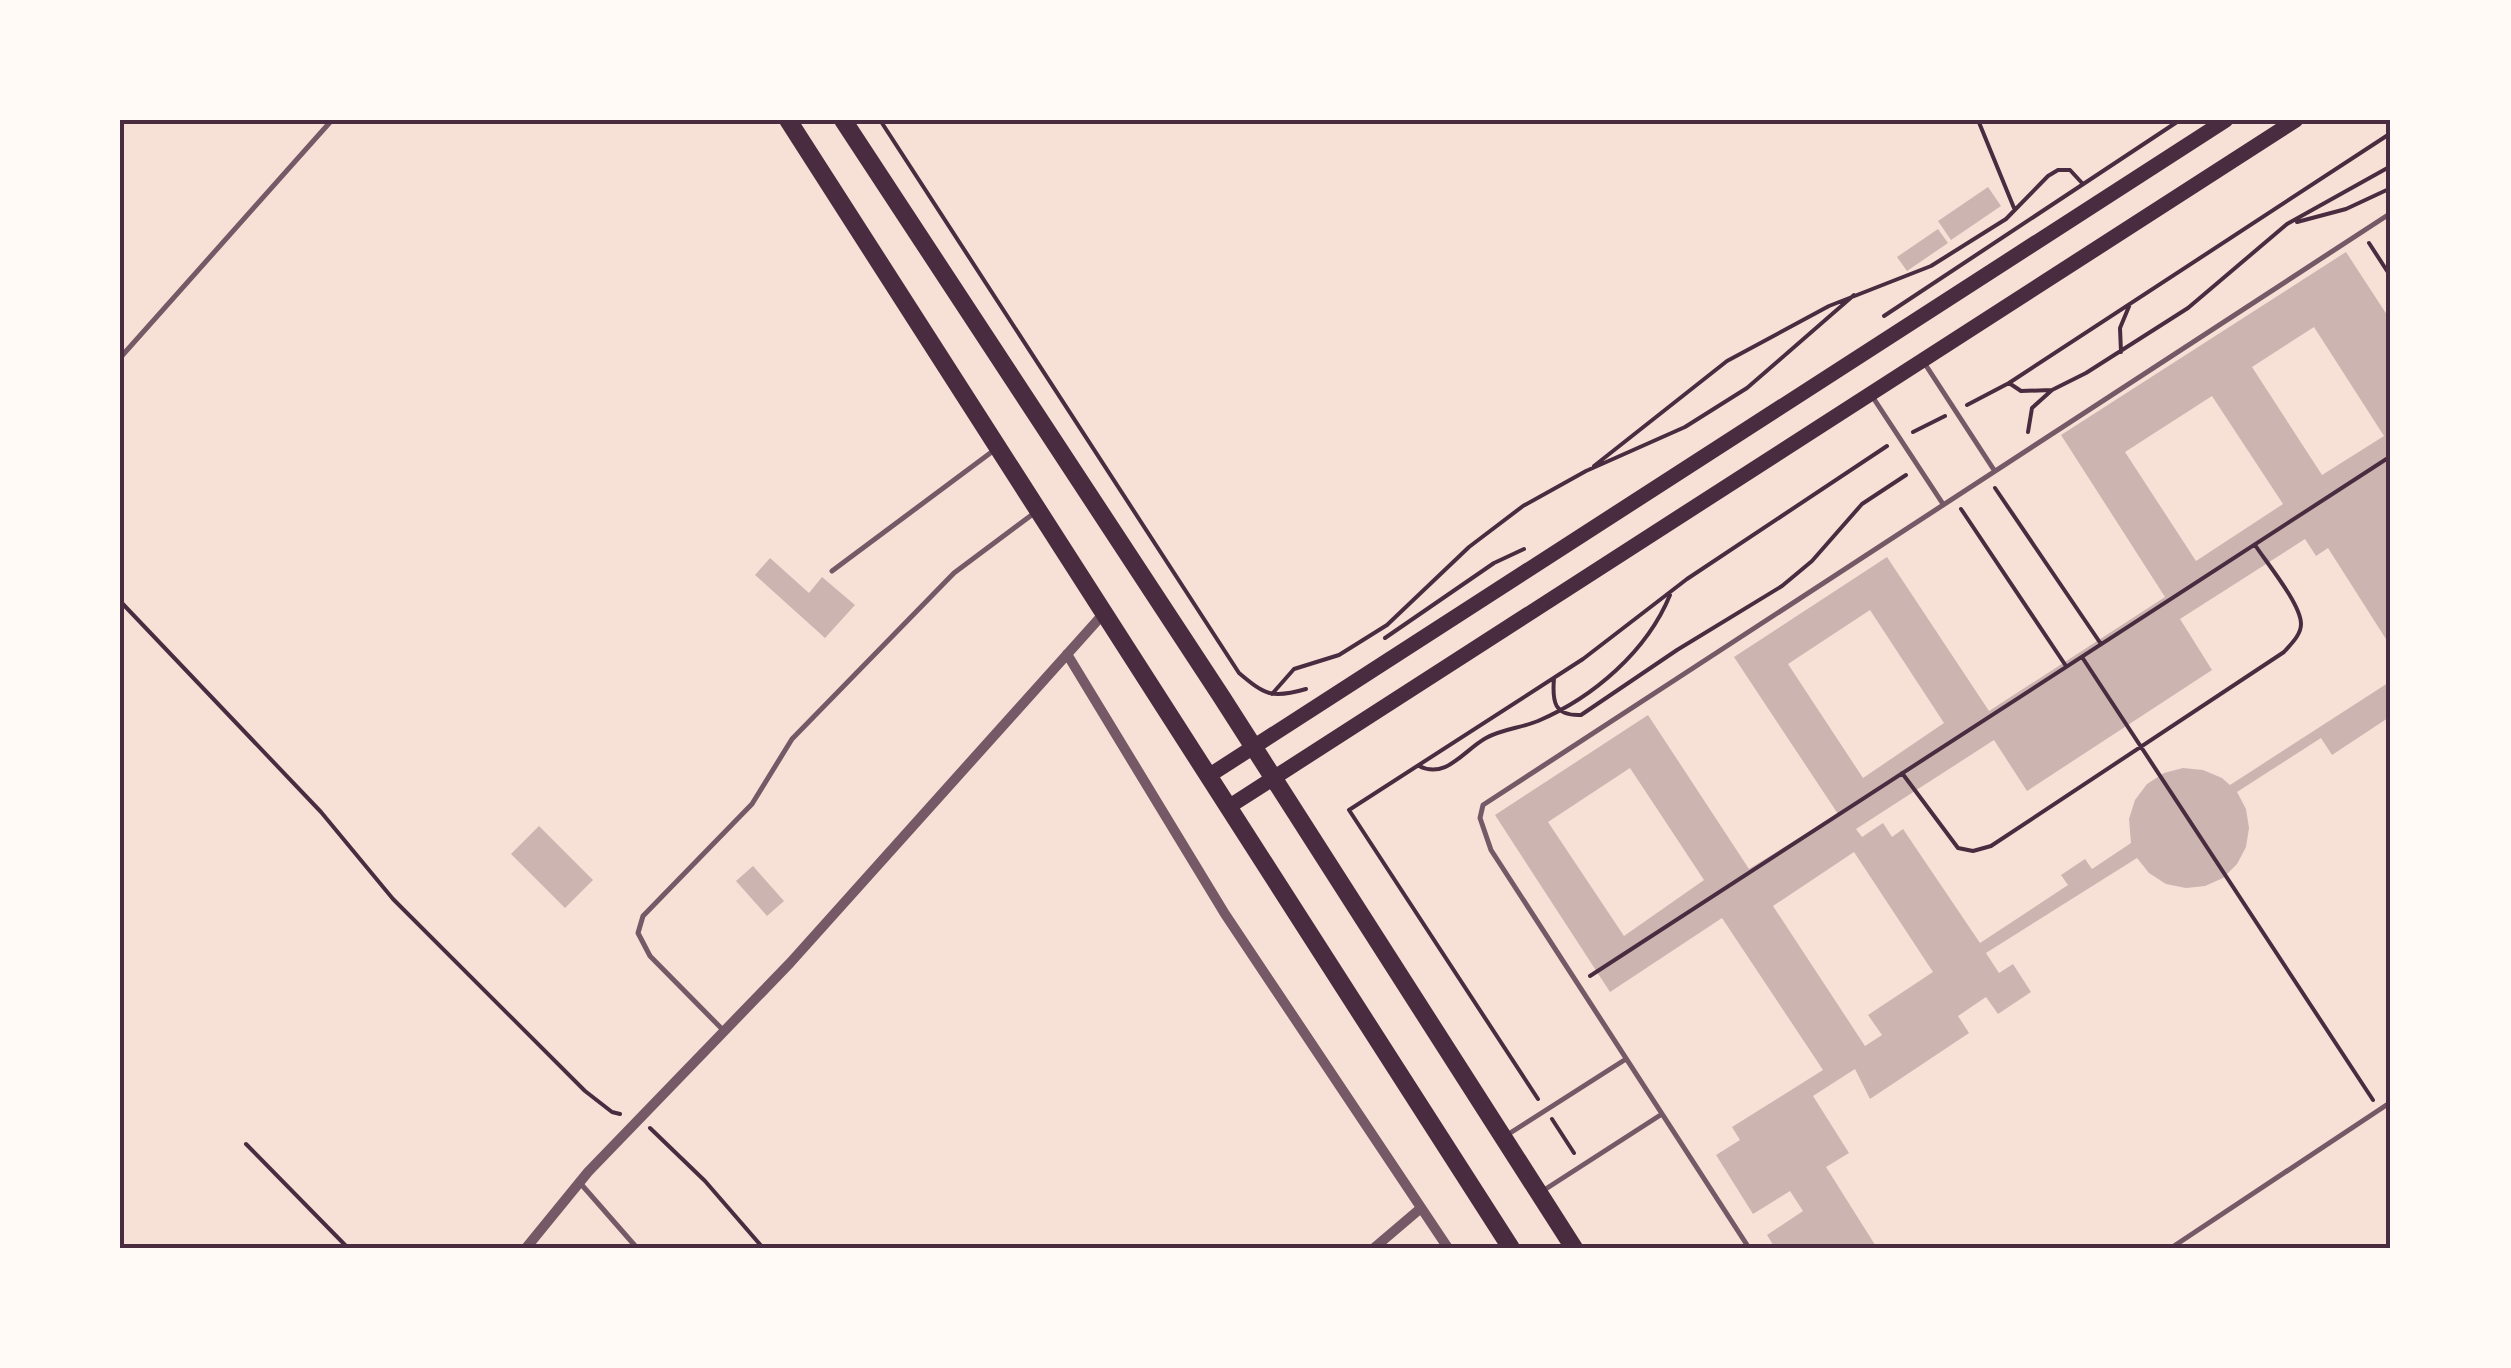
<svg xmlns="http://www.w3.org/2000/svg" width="2511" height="1368" font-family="'IBM Plex Sans',sans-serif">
<rect width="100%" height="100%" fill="#f7e1d7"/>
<path fill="#ccb4b1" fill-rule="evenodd" d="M1988,187L2001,206L1951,240L1938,221Z
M1938,229L1948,243L1907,271L1897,257Z
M2346,252L2391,321V647L2328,548L2316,556L2305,539L2180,619L2212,670L2027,791L1994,740L1856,829L1862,837L1883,823L1892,837L1903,829L1980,943L2068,885L2061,875L2085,859L2092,869L2131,843L2129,819L2135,800L2147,784L2164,773L2183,768L2203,770L2222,778L2230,785L2391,681V716L2332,755L2321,738L2237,792L2246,809L2249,828L2246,847L2237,864L2223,878L2205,886L2186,888L2166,884L2149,873L2137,858L1986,953L1999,973L2013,964L2031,992L1998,1014L1986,997L1958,1016L1969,1033L1870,1099L1855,1069L1813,1096L1849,1153L1826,1167L1877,1248H1775L1767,1235L1803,1211L1790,1191L1753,1214L1716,1155L1740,1140L1732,1127L1823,1070L1722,918L1610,992L1495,815L1648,715L1749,869L1838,814L1734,657L1887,557L1989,711L2165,597L2061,435ZM2314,327L2384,436L2322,475L2252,367ZM2212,396L2283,504L2196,561L2125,452ZM1870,610L1944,723L1863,778L1788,664ZM1630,768L1704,880L1624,936L1548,822ZM1854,852L1933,972L1868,1015L1882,1035L1865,1046L1773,906Z
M770,558L809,593L822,577L855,605L825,638L755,575Z
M539,826L593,880L565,908L511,854Z
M753,866L784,901L767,916L736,881Z"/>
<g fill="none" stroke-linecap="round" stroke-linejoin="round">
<path stroke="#4a2c40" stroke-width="4" d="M880,120L1239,673C1265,695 1272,699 1306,689
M1978,120L2014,208
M2297,222L2346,209L2391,188
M2369,243L2391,277
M1884,316L2180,120
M2121,352L2120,328L2130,304
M2009,383L2021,391L2052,390
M1967,405L2009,383L2391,133
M1913,432L1945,416
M2028,432L2032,408L2052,390L2086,373L2188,308L2287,224L2391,166
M1594,466L1727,361L1829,306L1931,266L2006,219L2048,176L2058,170H2070L2082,183
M1995,488L2101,644
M1961,509L2066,666
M120,601L321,812L393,899L585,1091L612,1112L620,1114
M1385,638L1494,563L1524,549
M2082,657L2373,1100
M1554,678C1552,702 1554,716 1581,715L1677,650L1782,586L1812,561L1862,504L1906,475
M1272,694L1294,669L1339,655L1387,625L1469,547L1523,506L1586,471L1685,427L1747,388L1854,295
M1419,766C1446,780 1464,750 1486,738C1502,729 1521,728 1538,721C1594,697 1647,651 1670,595
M1902,773L1958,848L1973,851L1991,846L2284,652C2291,644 2301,635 2301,624C2301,604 2266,562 2255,545
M1590,976L2391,456
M1538,1099L1349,810L1583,659L1687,579L1887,446
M1552,1119L1574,1153
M650,1128L705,1181L763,1248
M246,1144L348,1248"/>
<path stroke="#755966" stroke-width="5" d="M120,358L332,120
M1925,364L1994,470
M1872,396L1943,504
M832,571L993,451
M724,1031L650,956L638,933L643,916L752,804L792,739L954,573L1033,514
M1507,1135L1626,1059
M581,1184L637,1248
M1541,1192L1662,1114
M1749,1248L1491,850L1480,818L1483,805L2391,213
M2171,1248L2391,1102"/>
<path stroke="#755966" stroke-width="10" d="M1067,654L1225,914L1448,1248
M526,1248L588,1172L790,963L1105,612
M1374,1248L1421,1208"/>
<path stroke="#4a2c40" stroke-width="15" d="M1210,775L2226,120
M1230,806L2296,120"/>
<path stroke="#4a2c40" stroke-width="18" d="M788,120L1511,1248
M843,120L1221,696L1574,1248"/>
</g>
<rect width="2511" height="1368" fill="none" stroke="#fffaf5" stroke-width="245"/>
<rect x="122" y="122" width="2266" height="1124" fill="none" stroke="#4a2c40" stroke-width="4"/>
</svg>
